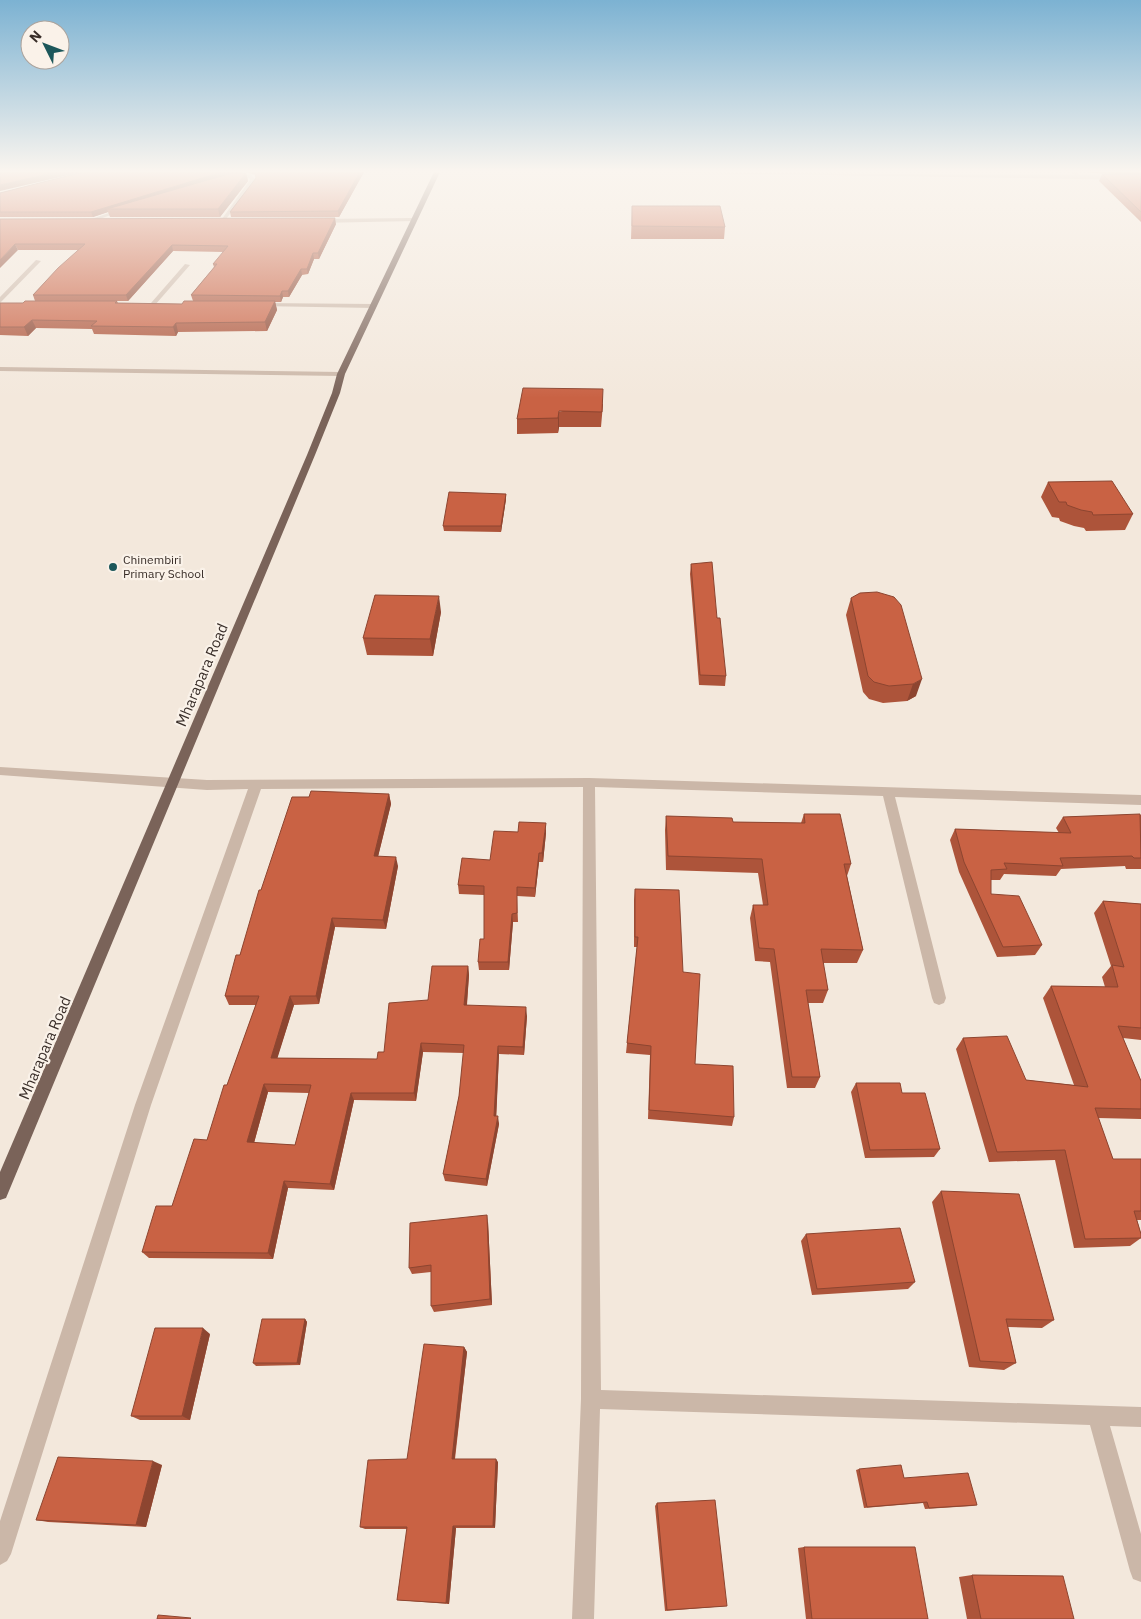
<svg xmlns="http://www.w3.org/2000/svg" width="1141" height="1619" font-family="'IBM Plex Sans',sans-serif">
<rect width="100%" height="100%" fill="#f3e8dc"/>
<g fill="none" stroke-linecap="round" stroke-linejoin="round">
<path fill="#cbb7a8" fill-rule="evenodd" d="M625,172L1074,175L1070,172H1076L1079,175L1141,176V180Z
M250,174L256,180L223,223H219L250,180L249,178L230,180L227,178Z
M123,208L128,209L91,222L86,221Z
M413,218L415,221L318,223L315,221L318,219Z
M36,260L41,261L0,303V297Z
M185,264L190,265L155,305H151V303Z
M260,303L374,304L377,306L374,308L258,306V304Z
M0,367L341,372L345,374L341,376L0,371Z
M0,767L207,780L589,778L1141,795V805L895,797L946,998L944,1003L939,1005L934,1003L932,998L883,796L595,787L601,1390L1141,1407V1427L1110,1426L1141,1534V1582L1133,1579L1130,1571L1090,1425L600,1409L594,1619H572L581,1399L583,787L261,789L151,1105L11,1554L7,1561L0,1565V1521L135,1105L248,789L207,790L0,775Z"/>
<path fill="#7a6359" fill-rule="evenodd" d="M434,172H440L345,374L340,393L315,455L6,1198L0,1200V1172L307,455L332,393L337,374Z"/>
</g>
<path fill="#ad543a" fill-rule="evenodd" d="M83,172H364L339,217H231L230,212L256,178V175L245,172L239,173H246L248,181L220,217H110L108,212L93,217H0V193Z
M1089,172H1141V222L1099,181L1102,174H1126L1091,173Z
M632,206L725,227L724,239H631Z
M0,219L336,224L319,259H314L308,274L302,275L289,297H283L281,302H275L277,310L267,331L178,332L176,336L94,334L92,329L36,328L28,336L0,335V303H23L35,301L33,295L78,250H18ZM173,251L224,252L213,264L214,267L191,295L193,301L182,304L118,303L117,301H128Z
M603,404L601,427H559L558,433L517,434V419Z
M1048,482L1133,514L1125,530L1086,531L1084,528L1074,526L1060,521L1059,518L1052,517L1041,497Z
M506,494V499L501,532L444,531L443,526Z
M691,564L717,618L726,676L725,686L699,685L690,574Z
M894,597L916,696L907,701L883,703L869,699L863,692L846,615L851,598Z
M441,612L433,656L367,655L363,638Z
M389,794L391,804L378,856L398,866L386,929L335,927L319,1004L294,1005L277,1058L377,1059L384,1052L428,1000L468,966L469,975L467,1005L527,1016L524,1055L499,1054L496,1116L499,1124L487,1186L445,1181L443,1174L459,1096L464,1053L423,1052L416,1101L354,1100L334,1190L288,1188L273,1259L149,1258L142,1252L172,1206L207,1140L256,1005H229L225,996L240,955L261,890L309,797ZM268,1092L309,1093L295,1145L254,1143Z
M804,814L851,864L847,876L863,950L857,963H823L828,990L823,1003H808L820,1077L815,1088H787L770,962L755,961L750,918L753,905H763L758,873L666,870L665,830L666,816L733,822L801,823Z
M1141,815V869H1126L1125,866L1061,869L1056,876L1004,874L1000,880H991V894L1042,945L1035,955L997,957L959,872L950,840L955,829L1059,833L1056,828L1063,817Z
M518,832L546,833L543,862H539L535,897L517,896L518,922H513L509,970H479L478,962L484,939V895L459,894L458,885L490,860Z
M635,889L683,972L695,1064L734,1117L732,1126L648,1119L650,1055L626,1053L637,947H634V900Z
M1103,901L1141,904V1040L1123,1038L1141,1081V1119L1098,1118L1113,1159H1141V1220H1137L1141,1234V1238L1130,1246L1074,1248L1055,1160L989,1162L956,1049L963,1038L1026,1080L1074,1085L1043,998L1051,986L1105,987L1102,977L1111,966L1094,913Z
M856,1083L902,1093L940,1149L934,1157L865,1158L851,1092Z
M941,1191L1054,1320L1042,1328L1008,1327L1016,1363L1004,1370L969,1367L932,1202Z
M488,1222L492,1305L434,1312L431,1306V1272L412,1274L409,1268Z
M806,1234L915,1282L908,1289L812,1295L801,1241Z
M305,1319L307,1322L300,1365L256,1366L253,1363Z
M210,1334L190,1420H140L131,1416Z
M464,1347L467,1352L455,1459L498,1462L495,1528H456L449,1604L397,1600L407,1529H365L360,1527L407,1459Z
M162,1465L146,1527L48,1522L36,1520Z
M859,1469L904,1478L977,1505L972,1506L925,1509L923,1503L864,1508L856,1470Z
M657,1503L727,1606L665,1611L655,1506Z
M804,1547L928,1619H806L798,1548Z
M972,1575L1074,1619H967L959,1577Z"/>
<path fill="#8d4530" d="M58,172H82L0,191V185Z
M222,172H245L231,174L107,209L108,212L93,217L91,212Z
M360,172H364L339,217L338,211Z
M246,173L248,181L220,217L218,209Z
M335,218L336,224L319,259L318,253Z
M15,244L18,250L0,268V260Z
M172,245L173,251L128,301L126,295Z
M313,253L314,259L308,274L307,269Z
M301,269L302,275L289,297L288,291Z
M282,291L283,297L281,302L280,296Z
M275,301L277,310L267,331L265,322Z
M32,320L36,328L28,336L24,327Z
M176,323L178,332L176,336L173,327Z
M559,411V427L558,433V418Z
M506,494V499L501,532V526Z
M439,596L441,612L433,656L430,639Z
M922,679L916,696L907,701L913,684Z
M389,794L391,804L376,865L374,856Z
M546,823V833L543,862L542,853Z
M539,853V862L535,897V888Z
M396,857L398,866L386,929L383,920Z
M512,914L513,922L509,970L508,962Z
M332,918L335,927L319,1004L316,996Z
M468,966L469,975L466,1014L464,1005Z
M290,996L294,1005L275,1066L271,1058Z
M526,1007L527,1016L524,1055L523,1047Z
M421,1043L423,1052L416,1101L414,1093Z
M498,1046L499,1054L496,1123L494,1116Z
M264,1084L268,1092L252,1150L247,1142Z
M351,1093L354,1100L334,1190L330,1184Z
M498,1116L499,1124L487,1186L486,1179Z
M284,1181L288,1188L273,1259L268,1253Z
M487,1215L488,1222L492,1305L490,1299Z
M305,1319L307,1322L300,1365L297,1363Z
M203,1328L210,1334L190,1420L182,1416Z
M464,1347L467,1352L454,1463L452,1459Z
M496,1459L498,1462L495,1528L493,1526Z
M153,1461L162,1465L146,1527L136,1525Z
M453,1526L456,1528L449,1604L446,1603Z"/>
<path fill="#c96244" stroke="#8d4530" fill-rule="evenodd" d="M0,172H58L0,185Z
M83,172H222L91,212H0V193Z
M255,172H360L338,211L230,212L256,178Z
M232,173H246L218,209H107Z
M1102,174H1141V212Z
M632,206H720L725,227L632,226Z
M335,218L318,253H313L307,269H301L288,291H282L280,296L191,295L217,264H213L228,246L172,245L126,295H33L58,268L85,244H15L0,260V219Z
M25,301H117L115,303L182,304L184,301H275L265,322L176,323L173,327L91,326L97,321L32,320L24,327H0V303H23Z
M523,388L603,389L602,412L559,411L558,418L517,419Z
M1112,481L1133,514L1093,515L1092,512L1081,510L1067,505L1066,502H1059L1048,482Z
M449,492L506,494L501,526H443Z
M712,562L717,618H720L726,676L700,675L691,564Z
M877,592L894,597L901,605L922,679L913,684L889,686L874,682L868,676L851,598L860,593Z
M375,595L439,596L430,639L363,638Z
M311,791L389,794L374,856L396,857L383,920L332,918L316,996H290L271,1058L377,1059L378,1052H384L389,1003L428,1000L432,966H468L464,1005L526,1007L523,1047L498,1046L494,1116H498L486,1179L443,1174L459,1096L464,1045L421,1043L414,1093H351L330,1184L284,1181L268,1253L142,1252L156,1206H172L194,1139L207,1140L224,1085H227L259,996H225L236,955H240L259,890H261L292,797H309ZM264,1084L311,1085L295,1145L247,1142Z
M804,814H840L851,864H844L863,950L821,949L828,990H806L820,1077H792L774,949L759,948L753,905H768L762,859L668,856L666,816L732,818L733,822L805,823Z
M1140,814L1141,858H1134L1132,856L1060,858L1063,866L1004,863L1007,869L991,870V894L1019,896L1042,945L1003,947L964,862L955,829L1071,833L1063,817Z
M519,822L546,823L542,853H539L535,888L517,887V913L512,914L508,962H478L480,939H484V886L458,885L462,858L490,860L494,831L518,832Z
M635,889L679,890L683,972L700,974L695,1064L733,1066L734,1117L649,1110L651,1046L627,1043L638,937H635Z
M1103,901L1141,904V1028L1118,1026L1141,1081V1109L1095,1108L1113,1159H1141V1211H1134L1141,1234V1238L1085,1239L1065,1150L997,1152L963,1038L1007,1036L1026,1080L1088,1087L1051,986L1118,987L1112,965L1124,967Z
M856,1083H900L902,1093H925L940,1149L870,1150Z
M941,1191L1019,1194L1054,1320L1006,1319L1016,1363L980,1361Z
M487,1215L490,1299L431,1306V1265L409,1268L410,1223Z
M900,1228L915,1282L817,1289L806,1234Z
M262,1319H305L297,1363H253Z
M155,1328H203L182,1416H131Z
M424,1344L464,1347L452,1459H496L493,1526H453L446,1603L397,1600L407,1527H360L368,1460L407,1459Z
M58,1457L153,1461L136,1525L36,1520Z
M901,1465L904,1478L968,1473L977,1505L929,1508L927,1502L867,1507L859,1469Z
M715,1500L727,1606L667,1610L657,1503Z
M804,1547H915L928,1619H812Z
M972,1575L1063,1576L1074,1619H981Z
M158,1615L191,1618L190,1619H157Z"/>
<linearGradient id="sky" x2="0" y2="1"><stop stop-color="#7cb2d2"/><stop offset="0.43" stop-color="#faf5ef"/><stop offset="1" stop-color="#faf5ef" stop-opacity="0"/></linearGradient>
<rect width="1141" height="398" fill="url(#sky)"/>
<circle fill="#1c575a" stroke="#faf2e9" stroke-width="2" cx="113" cy="567" r="5"/>
<g text-anchor="middle" stroke-width="4.5" stroke-linejoin="round" paint-order="stroke">
<g font-size="12" fill="#382d28" stroke="#faf2e9" text-anchor="start">
<text x="123" y="564">Chinembiri<tspan x="123" dy="14">Primary School</tspan></text>
</g>
<g font-size="15" fill="#382d28" stroke="#faf2e9">
<text transform="translate(202 675) rotate(-67)" y="5">Mharapara Road</text>
<text transform="translate(45 1048) rotate(-67)" y="5">Mharapara Road</text>
</g>
</g>
<g transform="translate(45 45) rotate(312)"><circle r="24" fill="#faf2e9" stroke="#aca39c"/>
<path d="M0-4L9 19L0 12L-9 19Z" fill="#1c575a"/>
<text y="-8" font-size="14" font-weight="bold" text-anchor="middle" fill="#382d28">N</text>
</g>
</svg>
